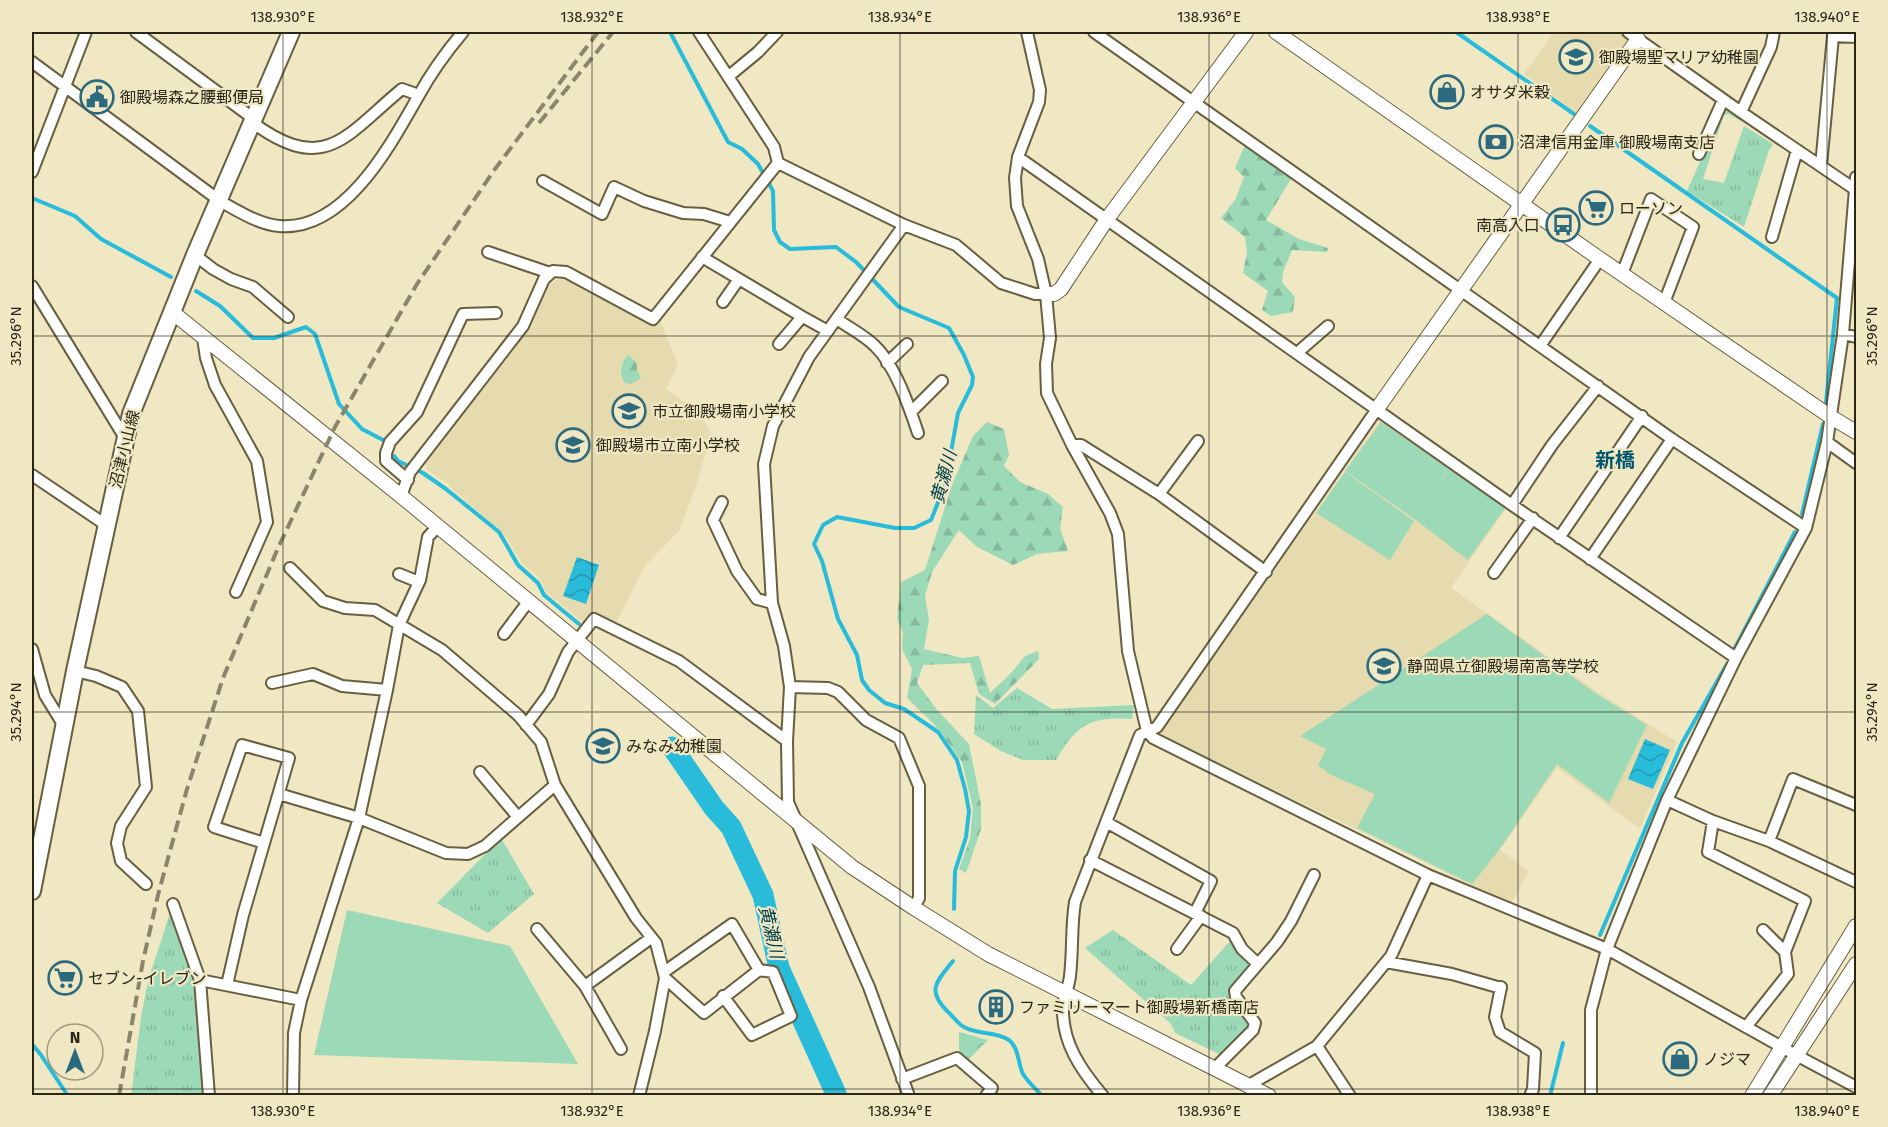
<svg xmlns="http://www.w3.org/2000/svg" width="1888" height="1127" font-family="'Fira Sans','Noto Sans JP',sans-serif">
<defs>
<pattern id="grass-tufts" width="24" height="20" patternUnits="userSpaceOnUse" patternTransform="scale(1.5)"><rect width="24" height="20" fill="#9cd9b7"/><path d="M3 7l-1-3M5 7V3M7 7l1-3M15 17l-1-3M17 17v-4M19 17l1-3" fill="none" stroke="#86ba9d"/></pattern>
<pattern id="forest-firs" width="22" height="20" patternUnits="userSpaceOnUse" patternTransform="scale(1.5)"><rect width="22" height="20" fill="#9cd9b7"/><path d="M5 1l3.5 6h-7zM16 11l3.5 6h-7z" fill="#86ba9d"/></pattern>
<pattern id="park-crowns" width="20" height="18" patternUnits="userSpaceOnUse" patternTransform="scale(1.5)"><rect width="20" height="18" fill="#9cd9b7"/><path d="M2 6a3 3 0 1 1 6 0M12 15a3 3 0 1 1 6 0" fill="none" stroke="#86ba9d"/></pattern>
<pattern id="water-waves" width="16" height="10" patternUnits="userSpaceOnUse" patternTransform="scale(1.5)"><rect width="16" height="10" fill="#28bbda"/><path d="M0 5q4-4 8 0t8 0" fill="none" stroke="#2298b0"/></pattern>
</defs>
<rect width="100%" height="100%" fill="#f0e7c3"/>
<path fill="#e5dbaf" d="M1554,32H1617L1628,39L1576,112L1524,74Z
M561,278L569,279L660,320L678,365L666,389L700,413L712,436L702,464L696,486L679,531L644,567L615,625L593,612L584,623L547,593L540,579L521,562L506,536L499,529L453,490L451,486L426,469V461L511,354L524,334L548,285Z
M1380,420L1507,507L1451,588L1596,691L1677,742L1641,826L1639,828L1557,768L1500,850L1529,871L1511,904L1159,734Z"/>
<path fill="url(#grass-tufts)" d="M1725,105L1742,119L1741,121L1728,114L1724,115L1703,179L1724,183L1744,126L1773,144L1769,150L1744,227L1687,191Z
M1017,688L1052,709L1134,705L1132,719C1091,716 1077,724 1056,760H1023L1001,751L974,734L976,695L993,708Z
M501,838L534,894L488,933L437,903Z
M173,904L196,976L207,1095L131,1096L141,1017L148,981Z
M1113,930L1191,985L1231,940L1251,966L1236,997L1252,1024L1250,1033L1221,1055L1175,1033L1171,1024L1085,948Z"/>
<path fill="url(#forest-firs)" d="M1245,145L1291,179L1266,220L1299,239L1328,248L1327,252L1292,250L1283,272L1282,282L1295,297L1293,312L1271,316L1262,310L1268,291L1243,273L1247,252L1245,237L1221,218L1235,200L1244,177L1235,168Z
M628,355L637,363V370L641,378L631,384L625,383C618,373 621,363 628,355Z
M987,422L1004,429L1009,455L1004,466L1020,482L1048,494L1063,507L1060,528L1068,551L1037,554L1013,565L977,547L959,530L932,572L925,596L929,620L924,649L962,658L979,656L990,693L1012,672L1025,656L1038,651L1039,659L995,704L979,694L970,663L923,665L917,683L937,710L969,744L981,804V829L966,873L959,869L970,839L973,808L962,762L935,725L907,698L912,669L902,649L903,633L897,619L901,582L925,570L952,485L973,436Z"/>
<path fill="url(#park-crowns)" d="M959,1032L988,1040L969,1059L959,1051Z"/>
<path fill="#9cd9b7" d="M1381,422L1449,468L1426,505L1449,469L1505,508L1468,560L1416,520L1345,471Z
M1345,472L1414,521L1390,560L1316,513Z
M1487,614L1595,693L1647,725L1609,803L1557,764L1499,850L1472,884L1357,828L1375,794L1327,773V771L1318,766L1326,749L1300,736Z
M347,910L510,946L578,1064L314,1055Z"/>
<path fill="url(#water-waves)" d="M577,557L599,565L586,604L563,596Z
M1645,739L1670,750L1653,789L1628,779Z"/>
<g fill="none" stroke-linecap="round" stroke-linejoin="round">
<path stroke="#28bbda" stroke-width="4" d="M670,32L728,142L742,149L758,164L773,191L774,230L780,242L790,249L836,247L856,262L899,307L949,328L964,355L973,377L972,385L958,413L945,485L931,520L914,528H895L837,517L823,525L814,544L822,561L838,619L857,655L862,680L869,690L885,703L904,709L938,732L957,760L965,789L969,811L966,837L955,871L954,909
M1456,32L1574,114
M1590,126L1837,298L1826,402
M32,198L75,216L101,239L171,277
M196,291L220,306L253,338H274L306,327L315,334L339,404L362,429L383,440
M394,456L398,461L423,473L446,489L499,532L518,565L538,583L544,595L579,624
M1802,514L1823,424
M1734,650L1795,532
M1600,935L1682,743L1727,664
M953,961C937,981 926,990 947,1011C953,1016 958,1024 964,1027C978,1035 995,1031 1009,1040C1019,1048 1018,1064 1023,1074C1028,1082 1036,1089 1042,1096
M32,1044L41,1055L68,1096
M1550,1096L1563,1043"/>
<path stroke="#28bbda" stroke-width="21" d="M672,747L714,808L731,827L763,895L779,968L837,1096"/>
<defs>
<path id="minor" d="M136,32L254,119
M699,32L774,147L778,163L904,225L956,245L1001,283L1035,294H1046L1050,338L1046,364L1047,393L1072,445L1110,513L1118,534L1128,651L1147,731L1153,738L1428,875L1607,949L1796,1055L1856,1087
M1027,32L1040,90L1039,102L1018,157L1015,178L1017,206L1038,259L1046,294
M1094,32L1672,439L1806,528
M1628,32L1741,112L1856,190
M32,62L220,201C238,211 258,224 279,226C345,232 391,144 419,95C431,73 447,51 463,32
M729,76L758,52L777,32
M1741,112L1771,47L1774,32
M253,123C326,176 346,135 402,89L419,95
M1699,154L1723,100
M1018,157L1512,505L1736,658
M1821,166L1833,36L1856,37
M32,172L86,32
M543,181L602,214L614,187L644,201L683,213L704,214L730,222
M904,225L809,357L773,426L764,464L772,603L784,646L790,687L787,741L788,802L869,987L909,1096
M1772,237L1797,150
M488,252L550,273
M195,255L213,269L231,279L253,287L288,317
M702,257L801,316L828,331
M1622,274L1651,199L1693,227L1664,303
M32,286L125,438
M723,302L739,279
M837,319C849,328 864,335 875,346C895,365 909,406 918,433
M1843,334L1856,337
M203,338L206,358L215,385L257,461L267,522L236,592
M779,344L802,317
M1540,346L1600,259
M1297,353L1328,326
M887,363L907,344
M911,412L942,381
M1827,442L1856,463
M1072,445H1081L1159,494L1266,572
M32,475L106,525
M408,480L386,461V453L390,442L417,412L463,314L496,313
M1159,494L1198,441
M401,496L410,472L523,326L544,279L553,271L566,272L653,319L778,163
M722,502L713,520L737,571L757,599L772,603
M1512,505L1552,445L1598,386
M1559,538L1642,416
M1590,559L1672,439
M290,568L323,601L345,608L375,610L442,650L518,715L541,742L555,785L636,918L656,943L665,978L655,1031L639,1096
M1494,573L1533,518
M399,574L419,582
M504,634L528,602
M32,649L45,695L64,726
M75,671L96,676L122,687L138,711L146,787L121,826L117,843L121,861L146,884
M272,683L313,674L342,686L387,690
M790,687L828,688L838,692L866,720L899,738L919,786V898L914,908
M526,725L549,694L568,652L594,619L679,661L787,741
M480,772L518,817
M279,794L359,818L446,853L468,854L485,846L555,785
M1667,800L1713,821L1769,841L1856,882
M1713,821L1708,852L1805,901L1785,952
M1106,822L1211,881L1195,913
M1769,841L1793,779L1856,805
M1090,860L1233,933L1242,949L1257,963
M173,904L200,980L209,1096
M537,929L585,986L621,1049
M1177,949L1201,916
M1386,962L1452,974L1501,988
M664,972L732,924L759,970L773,972L791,1016L752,1035L723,996
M665,978L704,1013L759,970
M200,980L301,1000
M227,985L243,915L289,758L242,745L214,827L264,843
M585,986L651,938
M1501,987L1495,1017L1500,1032L1535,1053L1533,1089L1530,1096
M1746,1027L1788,974L1785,952L1763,930
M1317,1046L1350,1096
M1215,1068L1253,1030L1255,1023L1236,997L1235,991L1277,942L1291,921L1314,875
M902,1079L957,1058L992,1088L986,1096
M1249,1085L1317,1046L1391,956L1428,875
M293,1096L294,1033L301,1000L359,818L387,690L399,625L420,580L428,537L437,527
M1103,1096C1081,1070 1062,1043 1063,1008C1063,998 1069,987 1070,976C1073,951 1071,926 1075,902L1140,735L1157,727L1377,409
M1591,1096V1010L1607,949L1667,800L1736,658L1806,528L1827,442L1843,334L1856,177"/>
<path id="tertiary" d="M1276,32L1600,259L1831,417L1856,432
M1046,294H1054L1061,289L1107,219L1246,32
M172,312L401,496L852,867L914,908L988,954L1269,1096
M1377,409L1638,39
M1752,1096L1856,926
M1770,1096L1856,964"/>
<path id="secondary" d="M32,891L75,671L131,414L195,255L291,32"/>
</defs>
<use href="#minor" stroke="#675f3f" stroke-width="14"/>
<use href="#tertiary" stroke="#675f3f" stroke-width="16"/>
<use href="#secondary" stroke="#675f3f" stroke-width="20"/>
<use href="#minor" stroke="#fff" stroke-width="10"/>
<use href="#tertiary" stroke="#fff" stroke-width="14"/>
<use href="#secondary" stroke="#fff" stroke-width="16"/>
<path stroke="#8b856c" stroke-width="4" stroke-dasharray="12 6" stroke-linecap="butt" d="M539,123L613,32
M119,1096L143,961L158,895L187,789L223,678L278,548L335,427L417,284L495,169L598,32"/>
</g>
<path fill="none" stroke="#292618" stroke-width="1.5" stroke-opacity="0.45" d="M283,32V1096M592,32V1096M900,32V1096M1209,32V1096M1518,32V1096M1827,32V1096M32,336H1856M32,712H1856M32,1089H1856"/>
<defs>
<symbol id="school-ring" viewBox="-11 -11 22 22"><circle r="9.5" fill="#f0e7c3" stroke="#2b697f" stroke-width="1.5"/><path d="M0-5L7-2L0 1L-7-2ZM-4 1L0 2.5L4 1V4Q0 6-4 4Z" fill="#2b697f"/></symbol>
<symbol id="shop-ring" viewBox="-11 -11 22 22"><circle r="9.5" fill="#f0e7c3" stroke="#2b697f" stroke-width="1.5"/><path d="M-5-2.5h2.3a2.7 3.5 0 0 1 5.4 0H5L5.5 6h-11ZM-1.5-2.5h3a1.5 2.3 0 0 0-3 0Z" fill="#2b697f"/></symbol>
<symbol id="civic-ring" viewBox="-11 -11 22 22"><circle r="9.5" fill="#f0e7c3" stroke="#2b697f" stroke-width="1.5"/><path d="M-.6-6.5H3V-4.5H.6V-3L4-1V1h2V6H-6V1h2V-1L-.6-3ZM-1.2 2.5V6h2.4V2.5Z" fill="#2b697f"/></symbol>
<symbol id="bank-ring" viewBox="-11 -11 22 22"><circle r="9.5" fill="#f0e7c3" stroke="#2b697f" stroke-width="1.5"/><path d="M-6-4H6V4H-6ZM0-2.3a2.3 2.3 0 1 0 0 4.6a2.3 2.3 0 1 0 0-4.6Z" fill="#2b697f"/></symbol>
<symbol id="supermarket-ring" viewBox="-11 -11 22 22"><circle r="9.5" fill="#f0e7c3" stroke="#2b697f" stroke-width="1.5"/><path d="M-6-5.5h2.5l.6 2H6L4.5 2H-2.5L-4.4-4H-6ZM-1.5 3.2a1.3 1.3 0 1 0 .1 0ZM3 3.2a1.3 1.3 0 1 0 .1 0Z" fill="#2b697f"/></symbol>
<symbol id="bus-ring" viewBox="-11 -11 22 22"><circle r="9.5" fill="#f0e7c3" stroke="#2b697f" stroke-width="1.5"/><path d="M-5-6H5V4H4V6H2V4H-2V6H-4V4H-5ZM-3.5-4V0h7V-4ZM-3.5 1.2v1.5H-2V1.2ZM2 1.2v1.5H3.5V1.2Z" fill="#2b697f"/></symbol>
<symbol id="building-ring" viewBox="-11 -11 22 22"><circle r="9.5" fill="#f0e7c3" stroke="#2b697f" stroke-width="1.5"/><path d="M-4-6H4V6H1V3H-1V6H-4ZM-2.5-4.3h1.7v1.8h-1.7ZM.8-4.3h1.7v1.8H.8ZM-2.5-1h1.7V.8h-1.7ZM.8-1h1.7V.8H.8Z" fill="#2b697f"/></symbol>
</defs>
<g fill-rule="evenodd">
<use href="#school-ring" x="1557" y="38" width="38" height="38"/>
<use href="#shop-ring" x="1428" y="73" width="38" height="38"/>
<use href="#civic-ring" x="78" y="78" width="38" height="38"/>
<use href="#bank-ring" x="1477" y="123" width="38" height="38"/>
<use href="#supermarket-ring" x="1577" y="189" width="38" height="38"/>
<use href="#bus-ring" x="1544" y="206" width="38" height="38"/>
<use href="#school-ring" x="610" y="392" width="38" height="38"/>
<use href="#school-ring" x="554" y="426" width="38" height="38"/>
<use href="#school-ring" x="1365" y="647" width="38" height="38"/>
<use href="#school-ring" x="584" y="727" width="38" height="38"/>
<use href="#supermarket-ring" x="46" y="959" width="38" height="38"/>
<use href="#building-ring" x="977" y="988" width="38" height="38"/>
<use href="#shop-ring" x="1661" y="1040" width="38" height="38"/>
</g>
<g text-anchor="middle" stroke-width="4.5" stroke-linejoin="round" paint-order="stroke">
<g font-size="16" fill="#292618" stroke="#f0e7c3" text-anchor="start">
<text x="1599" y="63">御殿場聖マリア幼稚園</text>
<text x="1470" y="98">オサダ米穀</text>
<text x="120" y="103">御殿場森之腰郵便局</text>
<text x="1519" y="148">沼津信用金庫 御殿場南支店</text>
<text x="1619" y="214">ローソン</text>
<text x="1540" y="231" text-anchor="end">南高入口</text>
<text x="652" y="417">市立御殿場南小学校</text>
<text x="596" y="451">御殿場市立南小学校</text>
<text x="1407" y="672">静岡県立御殿場南高等学校</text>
<text x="626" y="752">みなみ幼稚園</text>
<text x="88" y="984">セブン-イレブン</text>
<text x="1019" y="1013">ファミリーマート御殿場新橋南店</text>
<text x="1703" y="1065">ノジマ</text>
</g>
<g font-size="16" fill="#292618" stroke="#f0e7c3">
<text transform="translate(124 449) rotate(-76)" y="6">沼津小山線</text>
</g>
<g font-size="18" font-style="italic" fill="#003e4b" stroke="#f0e7c3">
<text transform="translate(944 477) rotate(-75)" y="6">黄瀬川</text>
<text transform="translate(771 932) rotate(77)" y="6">黄瀬川</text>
</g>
<g font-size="20" font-weight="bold" fill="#00566e" stroke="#f0e7c3">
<text x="1615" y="467">新橋</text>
</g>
</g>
<rect width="1888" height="1127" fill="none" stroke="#f0e7c3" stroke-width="66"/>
<g transform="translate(75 1052)"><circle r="28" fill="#f0e7c3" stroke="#a09a7f" stroke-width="1.5"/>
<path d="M0-4.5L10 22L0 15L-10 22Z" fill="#2b697f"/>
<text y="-9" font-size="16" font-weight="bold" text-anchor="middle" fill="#292618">N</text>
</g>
<rect x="33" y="33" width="1822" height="1061" fill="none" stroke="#292618" stroke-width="2"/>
<g font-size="15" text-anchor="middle" fill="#292618">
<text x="283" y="22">138.930°E</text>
<text x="592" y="22">138.932°E</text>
<text x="900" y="22">138.934°E</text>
<text x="1209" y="22">138.936°E</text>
<text x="1518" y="22">138.938°E</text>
<text x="1827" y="22">138.940°E</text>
<text transform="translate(16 336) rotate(-90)" y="5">35.296°N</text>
<text transform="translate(1872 336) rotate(-90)" y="5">35.296°N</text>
<text transform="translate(16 712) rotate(-90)" y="5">35.294°N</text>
<text transform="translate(1872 712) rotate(-90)" y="5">35.294°N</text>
<text x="283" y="1116">138.930°E</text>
<text x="592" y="1116">138.932°E</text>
<text x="900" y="1116">138.934°E</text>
<text x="1209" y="1116">138.936°E</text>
<text x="1518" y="1116">138.938°E</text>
<text x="1827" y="1116">138.940°E</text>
</g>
</svg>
